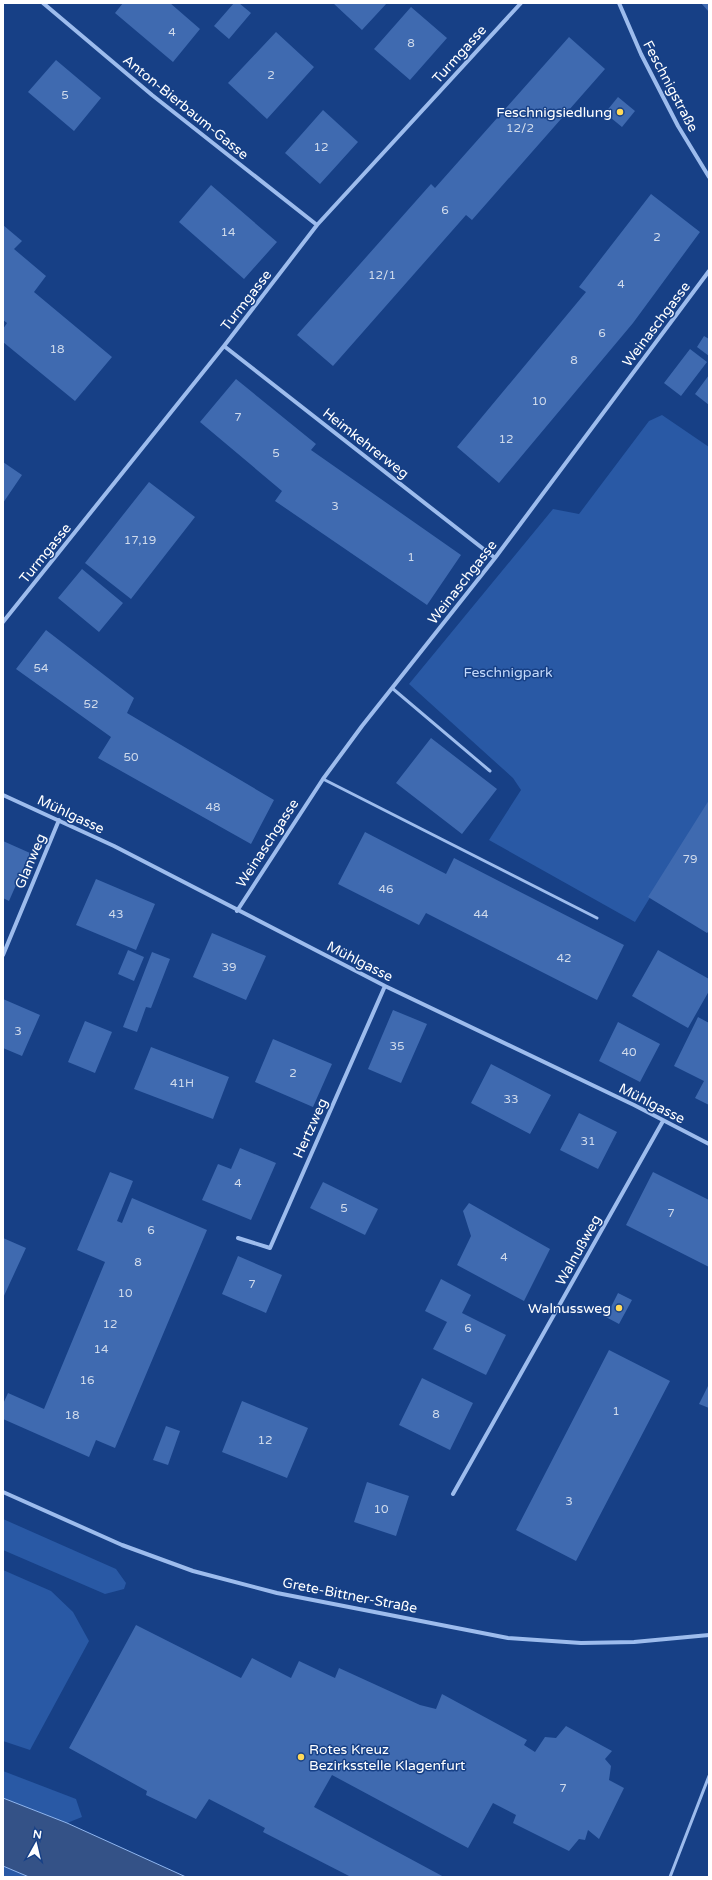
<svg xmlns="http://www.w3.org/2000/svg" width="712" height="1880" font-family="'Varela Round',sans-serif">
<rect width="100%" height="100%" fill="#174086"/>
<path fill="#2959a5" d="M662,415L709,447V801L635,922L489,840L521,790L513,778L409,684L553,509L579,514L649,421Z
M3,1519L116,1569L126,1583L124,1589L105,1594L3,1550Z
M3,1570L51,1591L73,1612L89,1641L30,1750L3,1741Z
M3,1771L76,1799L82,1817L67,1823L3,1798Z
M3,1866L29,1877H3Z"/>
<path fill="#345287" stroke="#8fb6f0" d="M3,1798L67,1823L186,1877H29L3,1866Z"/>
<path fill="#3f6ab0" d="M123,3H170L200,29L173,62L115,13Z
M234,3H239L251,13L229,39L214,26Z
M333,3H387L362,30Z
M701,3H709V12Z
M411,7L447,38L410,80L374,49Z
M276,32L314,67L267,119L228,83Z
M569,37L605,69L472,220L466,215L333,366L297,335L431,184L435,188Z
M56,60L101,98L74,131L28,92Z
M618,97L635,111L622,127L605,113Z
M323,110L358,142L320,184L285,153Z
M211,185L277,242L244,279L179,222Z
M651,194L700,232L633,323L499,483L457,447L586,292L579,287Z
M3,225L22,241L14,249L46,276L34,292L112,357L75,401L3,342V329L7,323L3,320Z
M704,336L709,339V356L697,347Z
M690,349L707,362L681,396L664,383Z
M709,375V405L695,394Z
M236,379L316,444L311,450L461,555L427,605L275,501L282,491L200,422Z
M3,462L22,475L3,503Z
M149,482L195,517L131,599L85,563Z
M82,569L123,603L99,632L58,598Z
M46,630L134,698L127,713L274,800L251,844L98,758L111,737L16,669Z
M431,738L497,789L462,834L396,783Z
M709,800V931L707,933L648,897Z
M365,832L446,874L454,858L624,945L597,1000L426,913L419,925L338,884Z
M3,841L30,853L9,901L3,898Z
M96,879L155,904L136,950L76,925Z
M212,933L266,956L246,1000L193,977Z
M128,950L144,957L134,981L118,974Z
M658,950L709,979V991L688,1028L632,996Z
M152,952L170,959L151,1008L146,1007L137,1032L123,1027Z
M3,999L40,1015L22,1056L3,1048Z
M393,1010L427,1024L401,1083L368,1069Z
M698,1017L709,1023V1105L695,1098L704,1081L674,1066Z
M85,1021L112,1032L95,1073L68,1062Z
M618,1022L660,1044L640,1082L599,1061Z
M273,1039L332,1064L313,1107L255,1082Z
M151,1047L229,1077L213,1119L134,1089Z
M491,1064L551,1095L530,1134L471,1103Z
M579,1113L617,1132L598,1169L560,1150Z
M240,1148L276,1163L251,1220L202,1200L218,1164L231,1169Z
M110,1172L133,1181L117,1221L122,1223L132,1198L207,1230L115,1448L96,1440L89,1457L3,1419V1404L8,1393L44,1409L105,1262L77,1250Z
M653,1172L709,1200V1267L626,1225Z
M323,1182L378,1209L365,1235L310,1208Z
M469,1203L550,1249L524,1301L457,1265L471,1236L463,1211Z
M3,1238L26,1248L3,1298Z
M238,1256L282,1275L266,1313L222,1294Z
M441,1279L471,1295L462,1313L506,1335L486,1375L433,1349L447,1322L425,1311Z
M618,1293L632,1300L619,1324L606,1317Z
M609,1350L670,1381L576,1561L516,1530Z
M422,1378L473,1403L450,1450L399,1425Z
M709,1384V1408L699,1404Z
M242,1401L308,1428L287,1478L222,1452Z
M166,1426L180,1431L168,1465L153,1460Z
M367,1482L409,1496L396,1536L354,1522Z
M136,1625L241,1678L252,1658L291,1678L299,1661L335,1678L339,1668L420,1705L436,1709L442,1694L527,1740L524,1745L535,1752L545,1737L556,1738L566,1726L612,1751L605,1759L611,1766L609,1780L624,1788L599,1839L588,1830L585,1840L579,1839L569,1851L513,1823L516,1815L493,1803L468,1848L332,1775L314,1807L444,1877H351L263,1832L265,1828L209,1799L196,1819L146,1795L147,1791L69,1748Z"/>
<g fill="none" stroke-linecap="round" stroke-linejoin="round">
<path stroke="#9dbced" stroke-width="3" d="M392,688L490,771
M323,779L597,918
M670,1877L709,1776"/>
<path stroke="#9dbced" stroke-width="4" d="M43,3L152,95L317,225
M619,3L641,54L678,126L709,177
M224,346L495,558
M3,622L224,346L317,225L521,3
M3,795L114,846L385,986L634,1105L709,1144
M237,911L323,779L362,726L495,558L709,271
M3,955L59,820
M238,1238L270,1248L385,986
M3,1492L122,1545L193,1571L277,1593L508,1638L581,1643L634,1642L709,1635
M453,1494L663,1121"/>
</g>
<g fill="#ffd959" stroke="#174086" stroke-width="1.5">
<circle cx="620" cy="112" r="4"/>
<circle cx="619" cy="1308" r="4"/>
<circle cx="301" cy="1757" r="4"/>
</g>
<g text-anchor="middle" stroke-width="3" stroke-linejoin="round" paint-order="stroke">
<g font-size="12" fill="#cfdaeb">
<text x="172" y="36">4</text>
<text x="411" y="47">8</text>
<text x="271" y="79">2</text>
<text x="65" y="99">5</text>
<text x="520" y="132">12/2</text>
<text x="321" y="151">12</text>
<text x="445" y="214">6</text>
<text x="228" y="236">14</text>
<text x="657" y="241">2</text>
<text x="382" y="279">12/1</text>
<text x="621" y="288">4</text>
<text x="602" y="337">6</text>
<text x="57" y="353">18</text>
<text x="574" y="364">8</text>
<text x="539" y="405">10</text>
<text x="238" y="421">7</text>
<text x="506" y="443">12</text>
<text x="276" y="457">5</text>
<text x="335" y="510">3</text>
<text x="140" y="544">17,19</text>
<text x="411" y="561">1</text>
<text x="41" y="672">54</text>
<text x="91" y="708">52</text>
<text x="131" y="761">50</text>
<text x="213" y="811">48</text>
<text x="690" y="863">79</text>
<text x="386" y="893">46</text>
<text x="116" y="918">43</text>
<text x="481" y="918">44</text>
<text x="564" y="962">42</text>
<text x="229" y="971">39</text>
<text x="18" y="1035">3</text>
<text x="397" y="1050">35</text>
<text x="629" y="1056">40</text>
<text x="293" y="1077">2</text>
<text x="182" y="1087">41H</text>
<text x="511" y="1103">33</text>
<text x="588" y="1145">31</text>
<text x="238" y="1187">4</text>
<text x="344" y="1212">5</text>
<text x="671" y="1217">7</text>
<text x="151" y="1234">6</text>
<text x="504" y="1261">4</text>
<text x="138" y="1266">8</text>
<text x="252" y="1288">7</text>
<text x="125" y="1297">10</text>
<text x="110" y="1328">12</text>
<text x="468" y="1332">6</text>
<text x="101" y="1353">14</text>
<text x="87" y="1384">16</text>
<text x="616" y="1415">1</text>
<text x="436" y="1418">8</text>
<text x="72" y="1419">18</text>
<text x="265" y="1444">12</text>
<text x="569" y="1505">3</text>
<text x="381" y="1513">10</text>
<text x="563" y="1792">7</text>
</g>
<g font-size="14" fill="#fff" stroke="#174086">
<text transform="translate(459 54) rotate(-48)" y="5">Turmgasse</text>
<text transform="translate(671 86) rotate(62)" y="5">Feschnigstraße</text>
<text transform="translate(186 107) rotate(39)" y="5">Anton-Bierbaum-Gasse</text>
<text transform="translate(246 300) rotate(-52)" y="5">Turmgasse</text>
<text transform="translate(656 324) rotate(-53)" y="5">Weinaschgasse</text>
<text transform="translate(366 443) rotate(38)" y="5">Heimkehrerweg</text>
<text transform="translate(45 553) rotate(-51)" y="5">Turmgasse</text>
<text transform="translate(462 582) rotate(-52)" y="5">Weinaschgasse</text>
<text transform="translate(71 814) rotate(25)" y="5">Mühlgasse</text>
<text transform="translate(267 843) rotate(-57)" y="5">Weinaschgasse</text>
<text transform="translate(30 861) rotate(-67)" y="5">Glanweg</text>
<text transform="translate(360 961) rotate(27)" y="5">Mühlgasse</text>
<text transform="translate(652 1103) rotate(27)" y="5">Mühlgasse</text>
<text transform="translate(310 1128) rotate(-66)" y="5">Hertzweg</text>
<text transform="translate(578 1250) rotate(-61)" y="5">Walnußweg</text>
<text transform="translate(350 1595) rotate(11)" y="5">Grete-Bittner-Straße</text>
</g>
<g font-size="14" fill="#fff" stroke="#174086" text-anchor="end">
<text x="612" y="117">Feschnigsiedlung</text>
<text x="611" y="1313">Walnussweg</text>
<text x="309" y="1754" text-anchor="start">Rotes Kreuz<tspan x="309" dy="16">Bezirksstelle Klagenfurt</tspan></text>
</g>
<g font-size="14" fill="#c2d8fa" stroke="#174086">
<text x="508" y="677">Feschnigpark</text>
</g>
</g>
<rect width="712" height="1880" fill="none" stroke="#ffffff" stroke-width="8"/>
<g transform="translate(36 1844) rotate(8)" stroke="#174086" stroke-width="3" paint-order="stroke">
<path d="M0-3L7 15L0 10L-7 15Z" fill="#ffffff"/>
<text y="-6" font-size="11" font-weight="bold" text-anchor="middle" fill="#ffffff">N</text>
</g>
</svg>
